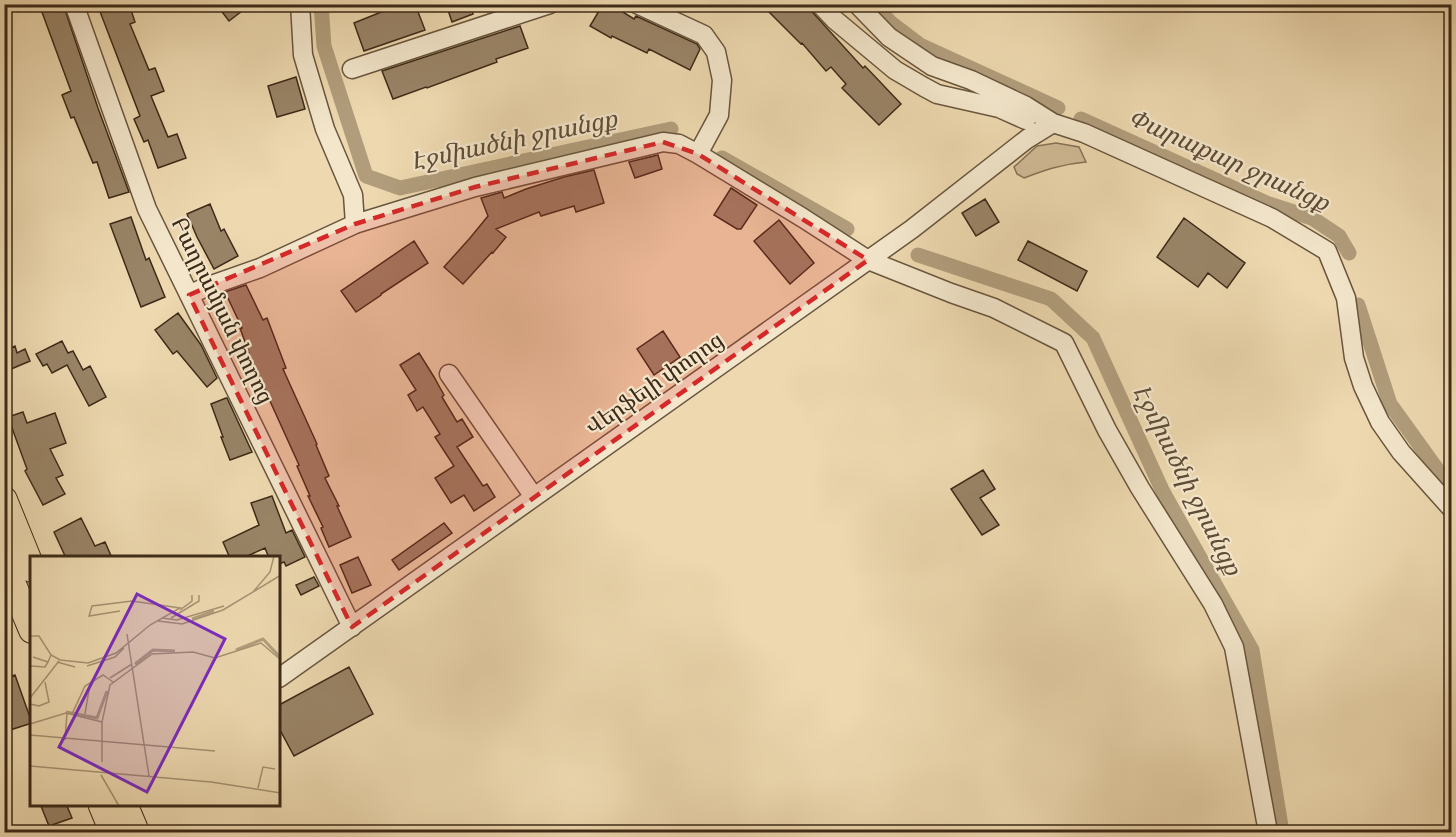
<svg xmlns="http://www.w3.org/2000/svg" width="1456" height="837" font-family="'IM FELL English','Noto Serif Armenian',serif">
<rect width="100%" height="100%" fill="#edd8af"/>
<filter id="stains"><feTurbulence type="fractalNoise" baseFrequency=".00333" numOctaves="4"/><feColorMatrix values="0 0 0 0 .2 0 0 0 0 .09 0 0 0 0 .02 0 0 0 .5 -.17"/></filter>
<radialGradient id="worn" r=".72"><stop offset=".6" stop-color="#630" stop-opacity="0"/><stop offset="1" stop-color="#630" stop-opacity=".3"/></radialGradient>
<path fill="#cfba95" stroke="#867256" stroke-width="1.5" d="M1056,143L1079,147L1086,162C1062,164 1045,170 1024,178L1017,174L1014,167L1037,146Z"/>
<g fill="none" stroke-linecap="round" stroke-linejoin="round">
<path stroke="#b19d7c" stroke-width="15" d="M321,4L324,46L366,176L400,188L671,129
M873,4L891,23L920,45L1058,108
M1081,119L1269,204L1312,218L1339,236L1349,253
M722,158L847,229
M918,255L1051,299L1093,338L1163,492L1252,650L1282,832
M1358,305L1390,404L1444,479L1452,485"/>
</g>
<path fill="#998467" stroke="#3d2a18" stroke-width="1.5" d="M39,4H63L98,108L129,192L109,198L97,162L93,163L74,117L71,118L62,95L71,91Z
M110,4H129L135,22L130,24L149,70L155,68L164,91L151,96L168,137L177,134L186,158L158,168L148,140L144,142L134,119L140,116L99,9Z
M216,4H251L229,21Z
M401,4H415L425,30L364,51L354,23Z
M446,4H470L473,14L452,22Z
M603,4H610L634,19L636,16L697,44L700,49L690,70L649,49L647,53L612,36L611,38L590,26Z
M776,4H805L863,68L865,66L901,104L879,125L842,88L846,84L831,67L826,71L802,43L801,44L769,12Z
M520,26L528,48L496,59L497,62L427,88L426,87L393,99L382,71Z
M296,77L305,109L277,117L268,86Z
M658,155L662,169L635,178L629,162Z
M594,170L604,203L576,212L574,206L541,216L539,212L496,229L506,237L493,253L492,252L463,284L444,267L470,238L488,216L481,198L502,192L504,198L526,189L564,177Z
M731,188L757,205L741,229H737L714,215Z
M985,199L999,222L976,236L962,213Z
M210,204L221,231L224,229L238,256L214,269L197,237L187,214Z
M131,217L146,260L149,258L165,297L141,307L110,224Z
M1184,218L1245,263L1227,288L1208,273L1198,287L1157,257Z
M779,220L814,263L790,284L754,241Z
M414,241L428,263L381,294V295L356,312L341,291Z
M1028,241L1087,271L1077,291L1018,260Z
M246,285L263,320L267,318L286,368L283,369L317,444L316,445L329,476L325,478L339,506H337L351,537L329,547L321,528L323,527L308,496H310L297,466L299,465L259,377L258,378L240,328H242L225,292Z
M178,313L201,345L217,378L207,387L177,351L173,354L155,330Z
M663,331L680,357L654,375L637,349Z
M62,341L68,353L73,351L83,370L90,366L106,397L89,406L67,365L52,373L47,364L43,366L36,354Z
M15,346L17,353L25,349L30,361L4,372V351Z
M419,353L434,377L444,395L442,397L457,422L462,419L473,437L457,447L483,486L487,484L495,497L474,511L464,495L451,503L435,478L454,466L435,437L440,434L423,407L417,411L408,395L416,390L400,365Z
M226,398H227L252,452L230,460L221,437H223L211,404Z
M23,412L27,423L55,413L66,443L50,449L63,475L56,478L65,494L43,505L25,471L27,469L8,417Z
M983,470L995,489L980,498L999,525L982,535L951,489Z
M272,496L286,533L292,530L305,557L286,566L284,562L279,564V558H269L265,548L243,558H230L223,542L259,525L251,503Z
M81,518L95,546L105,542L112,558H66L54,532Z
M444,523L452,533L399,570L392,560Z
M358,557L371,585L352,593L340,565Z
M314,577L319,586L301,595L296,585Z
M349,667L373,714L294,756L279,728V705Z
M15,675L32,723L10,730L4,714V679Z
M41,806H67L72,818L49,826Z"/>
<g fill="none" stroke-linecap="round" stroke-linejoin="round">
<defs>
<path id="minor" d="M74,4L147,209L352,627
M300,4L303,55L325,129L353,195L355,224
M637,4L704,35L716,52L722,80L719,115L698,154
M820,4L835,20L895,70L924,87L937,94L999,108L1026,120
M857,4L889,37L932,66L971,80L1026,106L1053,123L1084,133L1272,218L1327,251L1346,298L1354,358L1363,386L1380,422L1401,452L1452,509
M352,69L550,4
M189,295L206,287L260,268L355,224L475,187L663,142L679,144L698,154L803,218L868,260L951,293L994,308L1064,343L1107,430L1140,488L1213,604L1234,647L1268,832
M449,374L534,497
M279,678L912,229L1027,139L1053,123"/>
<path id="highway" d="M4,500L32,569
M4,563L32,630
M102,806L113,832
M125,806L136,832"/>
</defs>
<use href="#minor" stroke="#69563e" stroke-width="21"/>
<use href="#highway" stroke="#3d2a18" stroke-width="28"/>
<use href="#minor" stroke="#f3e6cb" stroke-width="18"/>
<use href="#highway" stroke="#edd8af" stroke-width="26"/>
</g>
<path fill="#d62828" fill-opacity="0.2" stroke="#d62828" stroke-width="4.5" stroke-dasharray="12 8" stroke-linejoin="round" d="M663,142L698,154L868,260L352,627L189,295L355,224L475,187Z"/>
<g text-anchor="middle" stroke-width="4.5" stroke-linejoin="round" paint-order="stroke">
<g font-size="22" fill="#3d2a18" stroke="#f3e6cb">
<text transform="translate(223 310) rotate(64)" y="8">Բաղրամյան փողոց</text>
<text transform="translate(654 383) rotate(-35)" y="8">Վերֆելի փողոց</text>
</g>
<g font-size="24" font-style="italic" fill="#604c36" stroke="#f3e6cb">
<text transform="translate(514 140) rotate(-12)" y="8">Էջմիածնի ջրանցք</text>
<text transform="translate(1229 160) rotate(24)" y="8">Փարաքար ջրանցք</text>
<text transform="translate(1187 480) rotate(63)" y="8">Էջմիածնի ջրանցք</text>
</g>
</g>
<g transform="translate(30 556)">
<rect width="250" height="250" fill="#edd8af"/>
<path fill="none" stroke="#b19d7c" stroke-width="3" d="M162,63L184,55M206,94L233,83L249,100M105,108L123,94L145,95M36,156L67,162L77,135"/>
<path fill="none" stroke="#a79273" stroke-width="1.5" d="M223,36L240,16L244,0M150,54L162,45V39M132,62L147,64L194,50M141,62L169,45V39M128,65L152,68L193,54L251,19M97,78L119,220M0,80H9L21,99L30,104L58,107L86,97L120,69L150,52L102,45L62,50L59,60L90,55M3,101L18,106L21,99M27,106L45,111M1,110L15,111L18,106M57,110L85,101L94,92M80,122L102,108M0,142L29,105M0,148L9,150L19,146L15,126M42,158L55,130L73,119L83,126M55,158L60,128M0,168L36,157L72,166M0,179L185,195M35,184L37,157M72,206V166L80,129L122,98L163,96L185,102L231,87L251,104M0,210L181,226L251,237M71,219L89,250M228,232L233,211L245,213"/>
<path fill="#7b2cbf" fill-opacity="0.15" stroke="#7b2cbf" stroke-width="3" d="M107,38L195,83L117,236L29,191Z"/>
<rect width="250" height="250" fill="none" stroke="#3d2a18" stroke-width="3"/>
</g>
<rect width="1456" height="837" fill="none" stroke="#edd8af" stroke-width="24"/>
<rect x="6" y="6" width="1444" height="825" fill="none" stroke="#3d2a18" stroke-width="3"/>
<rect x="12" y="12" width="1432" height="813" fill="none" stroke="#3d2a18" stroke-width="1.5"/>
<rect width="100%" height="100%" filter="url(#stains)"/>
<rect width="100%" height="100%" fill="url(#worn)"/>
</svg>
